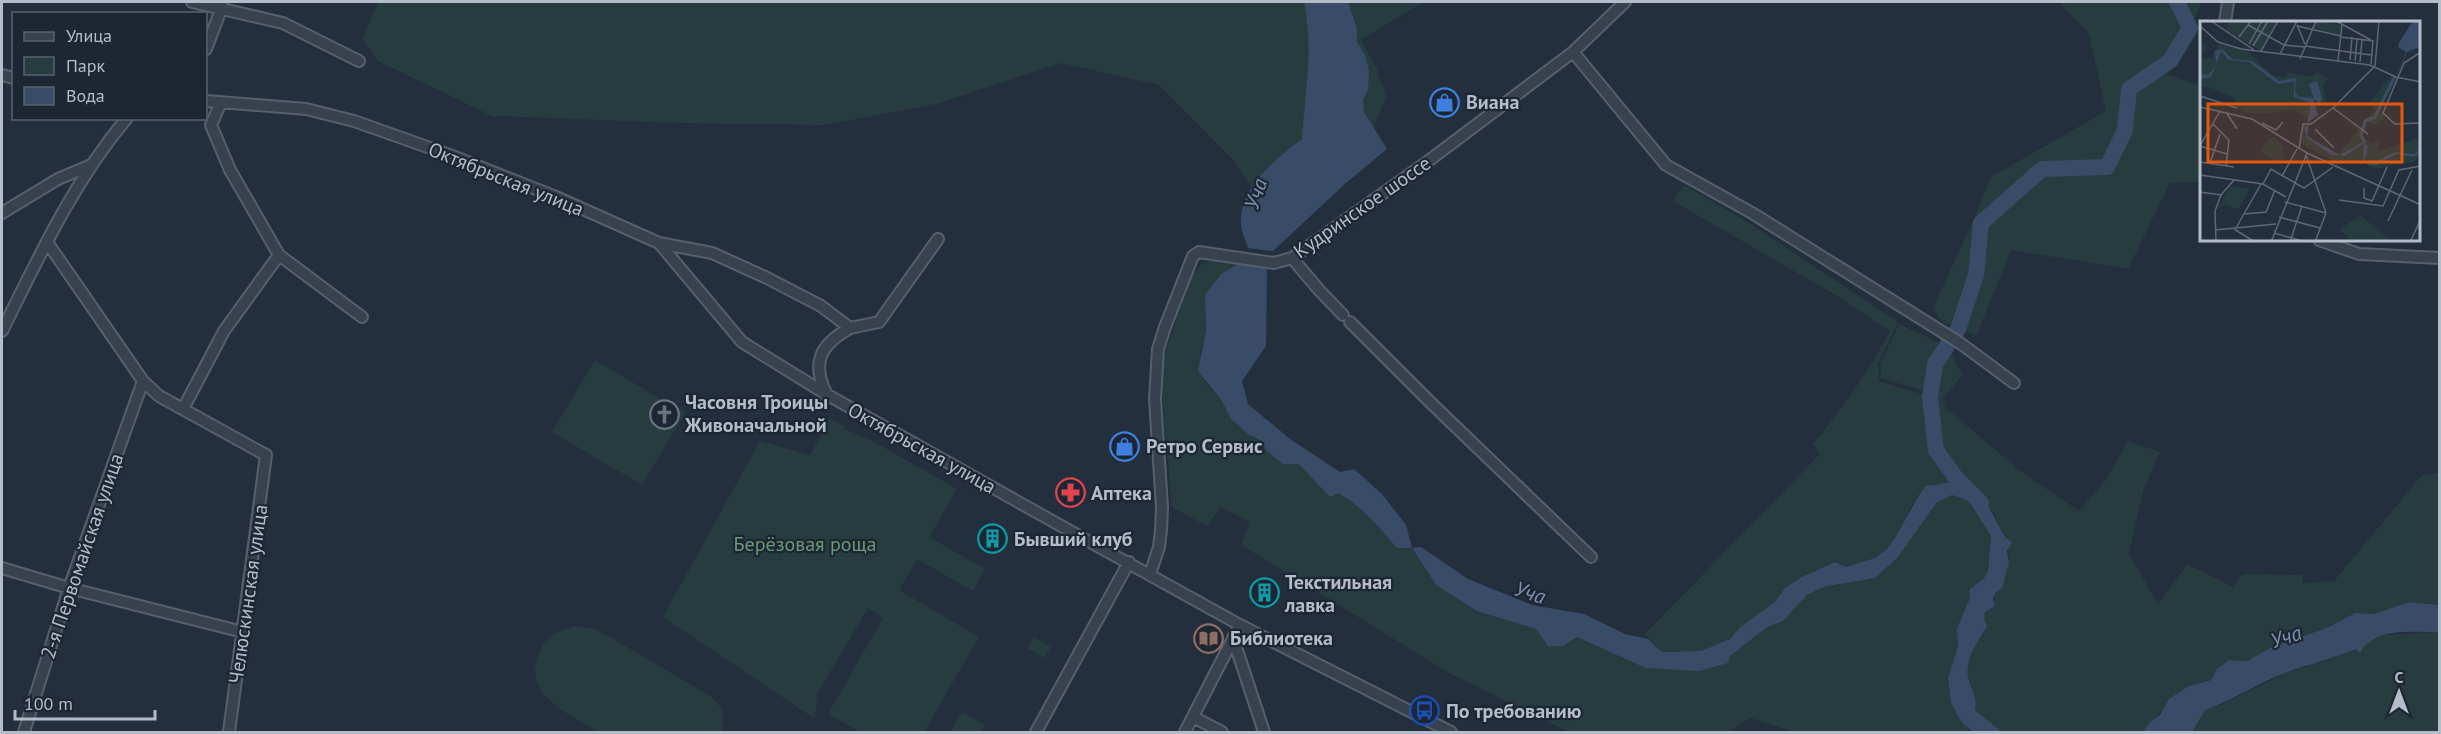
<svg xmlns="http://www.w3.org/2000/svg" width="2441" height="734" font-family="'PT Sans',sans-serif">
<rect width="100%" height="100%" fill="#242f3e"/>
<path fill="#263c3f" d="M378,2H1423L1361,40L1376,67L1386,97L1374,127L1387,149L1279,156L1252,187L1231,158L1159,85L1060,63L936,104L824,125L682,123L492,116L378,61L363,39Z
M2059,2H2199L2200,6L2168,75L2201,86V182L2170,183L2128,269L2011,250L1976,336L1942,321L1933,308L1974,219L1991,177L2106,111L2089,34Z
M1684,185L1749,223L1898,322L1878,364L1879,381L1931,397L1941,365L1951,353L1962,375L1943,399L1945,407L2019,470L2079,511L2105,481L2128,441L2160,452L2143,491L2129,554L2158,604L2187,564L2233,587L2243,574L2302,575V583L2334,581L2422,475L2439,473V605L2409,602L2374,614L2355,613L2329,627L2270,648L2247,661L2229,660L2217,669L2211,680C2189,683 2155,715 2143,732H2002L1975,710C1979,693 1968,688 1968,673C1968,652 1982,633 1985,612L1995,606C1990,589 2008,577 2009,561C2009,553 2007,546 2008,537C1998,531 1998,515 1989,507C1982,500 1969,496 1961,491C1913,464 1912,523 1887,548C1876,560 1861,563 1846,567L1835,562L1785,588L1775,602L1739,628L1730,639L1701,651L1662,652L1645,634L1820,454L1813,444C1843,408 1868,372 1890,331L1837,296L1673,201Z
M1216,260L1240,263L1205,295L1206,330L1200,354L1206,384L1222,401L1231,419L1248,434L1262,441L1266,450L1299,464L1311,475L1351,500L1412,548L1436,585L1477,611L1536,629L1548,646H1563L1577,637L1629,659L1729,656L1767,627L1783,621L1807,595L1823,587L1875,578L1898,557L1937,502L1952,495L1969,501L1991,536L1988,571L1984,578L1969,590L1970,598L1957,628L1958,646L1948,678L1962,723L1974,732H1795L1750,718L1729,732H1569L1449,673L1241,545L1250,522L1220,507L1207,526L1172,507L1160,368L1192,275L1203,263Z
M1899,324L1940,343L1950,351L1938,364L1933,362L1927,392L1881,378L1880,364Z
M595,360L661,399L652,413L667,422L677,407L686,412L642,485L552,432Z
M830,418L845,426L844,429L869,439L957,489L929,537L985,569L973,591L917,559L899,590L979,637L924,732H860L828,714L883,618L868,608L817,694L815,719L663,617L760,441L810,455Z
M574,626L596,629L709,695C722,705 727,716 721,732H599L561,710L544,695L536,680L535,662L543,644L556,633Z
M2439,632V732H2192L2205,710L2224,703L2286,673L2335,658L2381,635Z
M1034,637L1051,647L1044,658L1027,648Z
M962,712L986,725L981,732H950Z"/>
<path fill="#394c67" d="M1304,2H1348L1357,29V42L1365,55L1369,71L1368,89L1363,100L1364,112L1387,149L1346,183L1273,251L1248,248C1246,241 1242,233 1241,225C1239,188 1275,159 1302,139C1305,91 1314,49 1304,2Z
M1240,263L1267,268L1266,346L1242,381L1248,404L1290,439L1340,472L1354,469L1382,494L1406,525L1412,548L1421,547L1468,579L1532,605L1584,614L1625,634L1648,639L1662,652L1701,651L1730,639L1739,628L1775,602L1785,588L1800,578L1835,562L1846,567L1875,558L1887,549L1895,538L1919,495L1926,486L1947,483L1953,480L1989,507L2003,534L2012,543L2007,551L2009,563L2002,588L1995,593L1993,599L1995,606L1985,612L1984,619L1987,626C1978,641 1965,659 1968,677C1971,691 1978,695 1975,710L2002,732H1974L1962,723L1951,703L1948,678L1958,646L1957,628L1970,598L1969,590L1984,578L1988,571L1991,536L1969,501L1952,495L1937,502L1898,557L1875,578L1823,587L1807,595L1783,621L1767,627L1730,656L1728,663L1699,671L1646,668L1577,637L1563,646H1548L1536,629L1477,611L1436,585L1412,548H1397C1379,527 1362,506 1338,493L1330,497L1299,464H1283L1266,450L1262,441L1248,434L1231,419L1222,401L1198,371L1206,330L1205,295L1221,274Z
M2409,602L2439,605V632C2413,633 2375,626 2360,653L2356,649C2333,659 2309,664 2285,673C2258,683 2233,700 2205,710L2192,732H2143L2149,723L2160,715L2169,699L2187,687L2211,680L2217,669L2229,660L2247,661L2270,648L2329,627L2355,613L2374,614Z"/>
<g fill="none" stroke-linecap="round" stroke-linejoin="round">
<path stroke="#394c67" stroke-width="16" d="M1981,503L1956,478L1936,450L1930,397L1935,364L1958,329L1976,275L1981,223L2042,169L2107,167L2125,130L2129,89L2170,61L2190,28L2177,2"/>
<defs>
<path id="minor" d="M192,2L283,23L359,61
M2225,22L2228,2
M206,49L222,7
M1573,52L1666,165L1752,213L1960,343L2014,383
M2,75L14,78
M206,101L306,109L354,121L450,155L556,197L659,243L742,342L826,394L1054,522L1240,625L1451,732
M221,102L211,125L230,170L279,255L362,317
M2,213L58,179L91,165
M2319,240L2359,254L2440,258
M47,242L143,381L159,396L266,455L229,732
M659,243L712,253L765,277L821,306L850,328L879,322L938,239
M1292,258L1319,290L1343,315
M1350,322L1430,402L1591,557
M2,331C39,257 73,182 127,118
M826,393C811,362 821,344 850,328
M183,409L224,331L279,255
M2,568L69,588L243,632
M1150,574L1159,547L1161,530L1162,507L1155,399L1158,349L1165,327L1193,256L1199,252L1274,263L1292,258L1423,165L1573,52L1625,2
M1233,638L1264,732
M1193,717L1222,732
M24,732L69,588L143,381
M1036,732L1129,562
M1185,732L1240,625"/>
</defs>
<use href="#minor" stroke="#565f6c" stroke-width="14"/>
<use href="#minor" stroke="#38414e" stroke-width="10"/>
</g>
<defs>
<symbol id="shop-ring" viewBox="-11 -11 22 22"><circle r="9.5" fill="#1d2633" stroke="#3f7fe0" stroke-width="1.5"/><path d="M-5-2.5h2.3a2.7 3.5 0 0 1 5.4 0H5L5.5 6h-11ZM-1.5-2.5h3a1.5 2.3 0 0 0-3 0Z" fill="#3f7fe0"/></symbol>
<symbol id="church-ring" viewBox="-11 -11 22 22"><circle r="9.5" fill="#1d2633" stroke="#6b7280" stroke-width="1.5"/><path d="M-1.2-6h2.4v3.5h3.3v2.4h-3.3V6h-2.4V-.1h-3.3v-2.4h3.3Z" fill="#6b7280"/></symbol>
<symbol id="pharmacy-ring" viewBox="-11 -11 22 22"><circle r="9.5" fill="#1d2633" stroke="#e0444e" stroke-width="1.5"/><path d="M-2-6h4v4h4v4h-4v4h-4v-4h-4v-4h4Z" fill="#e0444e"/></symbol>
<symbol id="building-ring" viewBox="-11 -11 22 22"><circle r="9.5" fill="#1d2633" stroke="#0f9aa8" stroke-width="1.5"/><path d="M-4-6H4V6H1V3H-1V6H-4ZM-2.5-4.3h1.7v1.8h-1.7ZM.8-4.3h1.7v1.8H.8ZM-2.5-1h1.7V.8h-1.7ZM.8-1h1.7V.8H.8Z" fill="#0f9aa8"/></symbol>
<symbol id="library-ring" viewBox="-11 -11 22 22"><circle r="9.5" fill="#1d2633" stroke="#8d6e63" stroke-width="1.5"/><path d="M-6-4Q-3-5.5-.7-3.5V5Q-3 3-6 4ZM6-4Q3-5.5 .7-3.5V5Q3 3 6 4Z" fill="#8d6e63"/></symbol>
<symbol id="bus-ring" viewBox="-11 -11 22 22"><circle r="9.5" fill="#1d2633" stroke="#1a4fb4" stroke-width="1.5"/><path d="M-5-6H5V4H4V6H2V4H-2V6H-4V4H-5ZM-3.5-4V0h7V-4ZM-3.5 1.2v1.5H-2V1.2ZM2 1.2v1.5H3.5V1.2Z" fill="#1a4fb4"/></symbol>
</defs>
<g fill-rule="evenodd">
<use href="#shop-ring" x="1428" y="86" width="33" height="33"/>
<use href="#church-ring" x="648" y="398" width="33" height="33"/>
<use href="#shop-ring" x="1108" y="430" width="33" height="33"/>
<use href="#pharmacy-ring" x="1054" y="476" width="33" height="33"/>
<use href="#building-ring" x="976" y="522" width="33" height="33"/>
<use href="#building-ring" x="1248" y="576" width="33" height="33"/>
<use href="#library-ring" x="1192" y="622" width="33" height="33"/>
<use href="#bus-ring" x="1408" y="694" width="33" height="33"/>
</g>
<g text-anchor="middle" stroke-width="4.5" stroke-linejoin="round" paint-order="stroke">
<g font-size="20" font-weight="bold" fill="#b4bcc9" stroke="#1d2633" text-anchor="start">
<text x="1466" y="109">Виана</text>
<text x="685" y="409">Часовня Троицы<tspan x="685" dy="23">Живоначальной</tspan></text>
<text x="1146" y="453">Ретро Сервис</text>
<text x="1091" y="500">Аптека</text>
<text x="1014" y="546">Бывший клуб</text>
<text x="1285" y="589">Текстильная<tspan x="1285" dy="23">лавка</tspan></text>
<text x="1230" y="645">Библиотека</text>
<text x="1446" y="718">По требованию</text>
</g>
<g font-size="20" fill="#b4bcc9" stroke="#1d2633">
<text transform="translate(506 179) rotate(22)" y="7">Октябрьская улица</text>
<text transform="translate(1362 207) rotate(-35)" y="7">Кудринское шоссе</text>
<text transform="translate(922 448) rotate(29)" y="7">Октябрьская улица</text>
<text transform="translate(82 556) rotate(-71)" y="7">2-я Первомайская улица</text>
<text transform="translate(248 594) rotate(-82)" y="7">Челюскинская улица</text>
</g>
<g font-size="20" fill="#6b9a76" stroke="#1d2633">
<text x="805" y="551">Берёзовая роща</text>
</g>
<g font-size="21" font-style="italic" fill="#7c92b1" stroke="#1d2633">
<text transform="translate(1256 194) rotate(-71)" y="7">Уча</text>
<text transform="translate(1530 593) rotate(18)" y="7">Уча</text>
<text transform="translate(2286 637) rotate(-18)" y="7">Уча</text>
</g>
</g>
<g transform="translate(2200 21)">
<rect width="220" height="220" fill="#242f3e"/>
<path d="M31,0H77L61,30L25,9ZM117,0L142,5L141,14L114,7ZM0,23L6,25L1,37H12L18,23L48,31L73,55L86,56L89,51L110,56L117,51L128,58L123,64L126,80L116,86L118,94L107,97L92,88L74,92H47L38,87L33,76L9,66H0ZM191,55L196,58L194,62L180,88L185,97L177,104L168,102L165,109L161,107L166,97L175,91L170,81ZM142,97L163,110L162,115L173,123L179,118V130L220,117L217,133L195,131L175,143L165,139L168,126L165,123L163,136L169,144H177L197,133L220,134L214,141L173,148L164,141L162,144L147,139L140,144L101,123L103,104L107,103L103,112L125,131L139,135H145L157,128L163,121L145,133H139L158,109ZM74,116L86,128L80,129L86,133L80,143L74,139L77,131L73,139L61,131L69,117ZM31,165L50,168L39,188L24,184L17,188ZM160,194L192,220H153L139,209Z" fill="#263c3f"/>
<path d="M213,0H220V26L207,31L196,56L206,31L198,26L199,22ZM22,28L32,38L52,40L79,60L96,57L95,71L99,76L114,77L109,63L117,60L122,77L120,82L113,78L118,94L107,102L111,82L94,76V60L78,63L49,41L29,39L21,30L11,56L0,58V53L9,54L16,43L15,30ZM109,104L107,115L140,134L163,121L168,126L165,139L171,143L195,131L215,133L220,127V131L214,136L197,133L177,144H169L163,138L164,122L145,135L131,134L106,116L104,106Z" fill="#394c67"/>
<path fill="none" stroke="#394c67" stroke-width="3" d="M165,122L161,114L165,100L175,96L195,55"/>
<path fill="none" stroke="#5e6776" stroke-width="1.5" d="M11,0L54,29M136,0L171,19M48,4L84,24L105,26M97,4L105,23M0,5L18,21L41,28L170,44L196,56L221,61M97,5L141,15M39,16L51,0M141,16L173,20L171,43M49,23L62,0M53,25L68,0M105,25L171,34M61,30L78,0M221,31L204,42L183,92L195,103L221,102M80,33L97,0M100,38L116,0M150,39L152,16M138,40L142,4M155,40L157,18M160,41L162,19M175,45L179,0M0,75L37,87M0,86L52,98L107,132L221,184M133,87L168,113M26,91L37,108M12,102L29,119L26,145M62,102L76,109L83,101M115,108L134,127M0,125L20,90M0,125L27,133M99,128L103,103H111L133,87L175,45M106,134L126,192M0,141L34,146M10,142L20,113M0,154L63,163L86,176M82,155L97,128M63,163L71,148L104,167L133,146M164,167V177L172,180L187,146M0,171L21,174M139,179L183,185L199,149L221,145M85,181L126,192M44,193L66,191L75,169M79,196L120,207M188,200L212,149M36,207L61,163M34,208L55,221M15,209L76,203M74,212L106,221M16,221L15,190L21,174L34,159M71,221L107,132M90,221L102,185M115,221L126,192M210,221L221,198"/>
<path fill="#e8590c" fill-opacity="0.15" stroke="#e8590c" stroke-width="3" d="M8,83H202V141H8Z"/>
<rect width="220" height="220" fill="none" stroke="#b4bcc9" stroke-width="3"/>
</g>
<rect width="2441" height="734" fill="none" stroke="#b4bcc9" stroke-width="6"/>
<rect x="12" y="12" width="195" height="108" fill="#1d2633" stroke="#59626f" stroke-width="1.5"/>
<rect x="24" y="32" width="30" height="9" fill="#38414e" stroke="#59626f" stroke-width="1.5"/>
<text x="66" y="42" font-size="18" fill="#b4bcc9">Улица</text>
<rect x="24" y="57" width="30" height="18" fill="#263c3f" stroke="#59626f" stroke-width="1.5"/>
<text x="66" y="72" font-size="18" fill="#b4bcc9">Парк</text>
<rect x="24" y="87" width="30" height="18" fill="#394c67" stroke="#59626f" stroke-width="1.5"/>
<text x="66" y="102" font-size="18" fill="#b4bcc9">Вода</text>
<g transform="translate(2399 692)" stroke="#1d2633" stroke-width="4.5" paint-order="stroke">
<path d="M0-4.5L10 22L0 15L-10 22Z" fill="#b4bcc9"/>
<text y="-9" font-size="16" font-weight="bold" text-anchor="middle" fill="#b4bcc9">С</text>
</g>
<path d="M15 710v9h140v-9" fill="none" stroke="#b4bcc9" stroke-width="3"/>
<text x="24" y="710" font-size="18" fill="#b4bcc9" stroke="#1d2633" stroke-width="4.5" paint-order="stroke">100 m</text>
</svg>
